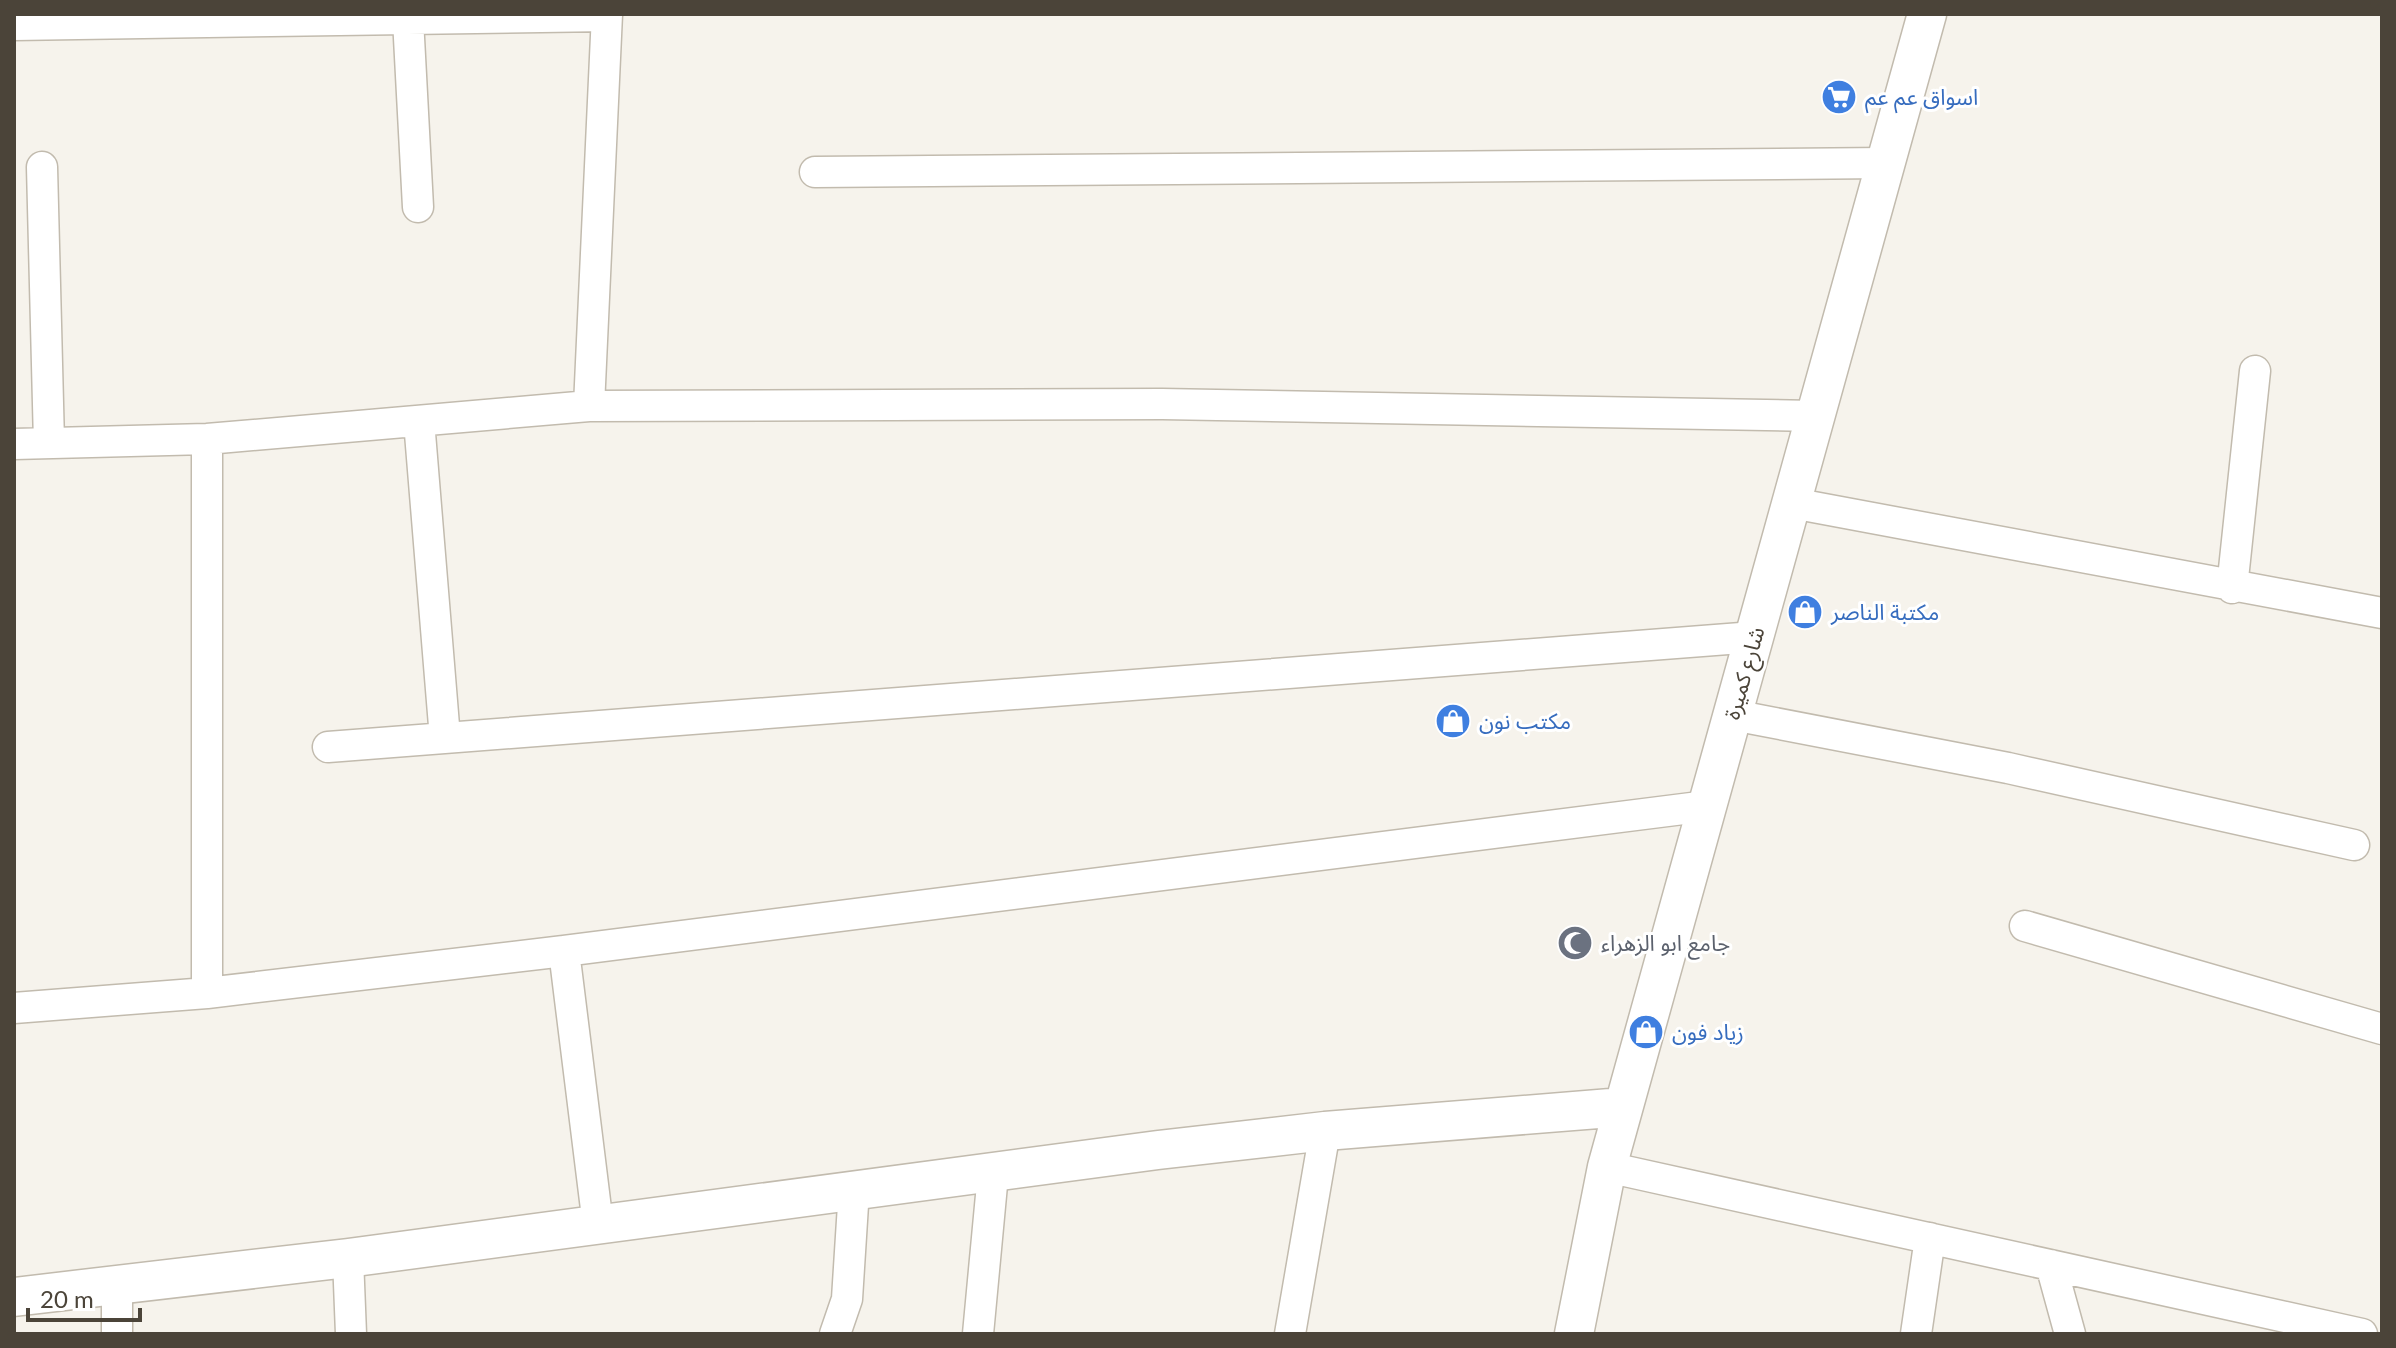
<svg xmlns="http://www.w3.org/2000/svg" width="2396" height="1348" font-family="Lato,'Noto Sans Arabic',sans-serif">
<rect width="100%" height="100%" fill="#f6f3ec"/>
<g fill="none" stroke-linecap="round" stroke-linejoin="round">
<defs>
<path id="minor" d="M408,19L418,207
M14,25L607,16
M42,167L49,443
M815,172L1886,163
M589,406L607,14
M419,421L445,738
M207,439V993
M14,444L207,439L589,406L1162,404L1815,416
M1792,503L2382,613
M2232,588L2255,371
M1733,715L2008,768L2354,845
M328,747L1754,637
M2025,926L2382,1029
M564,951L598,1225
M14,1008L207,993L564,951L1707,806
M1607,1167L2362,1334
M348,1258L351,1334
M2051,1265L2070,1334
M117,1334V1285
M835,1334L847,1299L854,1189
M978,1334L993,1174
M1290,1334L1325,1131
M1916,1334L1930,1238"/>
<path id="tertiary" d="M14,1297L348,1258L1158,1150L1325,1131L1623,1107
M1574,1334L1607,1167L1927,14"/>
</defs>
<use href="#minor" stroke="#c2bbae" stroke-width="33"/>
<use href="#tertiary" stroke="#c2bbae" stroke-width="41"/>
<use href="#minor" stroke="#fff" stroke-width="30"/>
<use href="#tertiary" stroke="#fff" stroke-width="38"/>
</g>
<defs>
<symbol id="supermarket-disc" viewBox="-11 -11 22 22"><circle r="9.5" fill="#3f7fe0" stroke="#fff"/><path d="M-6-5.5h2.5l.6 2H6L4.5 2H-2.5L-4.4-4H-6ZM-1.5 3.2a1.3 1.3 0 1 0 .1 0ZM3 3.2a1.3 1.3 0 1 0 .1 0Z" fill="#fff"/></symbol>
<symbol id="shop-disc" viewBox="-11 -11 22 22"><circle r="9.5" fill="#3f7fe0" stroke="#fff"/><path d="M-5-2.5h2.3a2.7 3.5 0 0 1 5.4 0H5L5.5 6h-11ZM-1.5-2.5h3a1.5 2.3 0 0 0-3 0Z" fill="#fff"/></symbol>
<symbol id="mosque-disc" viewBox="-11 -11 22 22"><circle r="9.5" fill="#6b7280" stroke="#fff"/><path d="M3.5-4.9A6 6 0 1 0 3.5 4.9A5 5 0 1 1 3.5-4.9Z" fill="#fff"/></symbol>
</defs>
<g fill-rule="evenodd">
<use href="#supermarket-disc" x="1819" y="77" width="40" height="40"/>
<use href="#shop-disc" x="1785" y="592" width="40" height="40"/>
<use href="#shop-disc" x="1433" y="701" width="40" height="40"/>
<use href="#mosque-disc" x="1555" y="923" width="40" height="40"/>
<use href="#shop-disc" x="1626" y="1012" width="40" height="40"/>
</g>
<g text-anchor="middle" stroke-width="6" stroke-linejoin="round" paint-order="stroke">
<g font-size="22" fill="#366cbe" stroke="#fff" text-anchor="start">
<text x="1865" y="105">اسواق عم عم</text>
<text x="1831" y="620">مكتبة الناصر</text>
<text x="1479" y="729">مكتب نون</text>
<text x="1672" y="1040">زياد فون</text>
</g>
<g font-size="22" fill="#4b4439" stroke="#fff">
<text transform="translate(1744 673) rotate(-74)" y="8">شارع كميرة</text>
</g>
<g font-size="22" fill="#5b616d" stroke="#fff" text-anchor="start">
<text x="1601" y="951">جامع ابو الزهراء</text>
</g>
</g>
<rect width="2396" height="1348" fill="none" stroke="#4b4439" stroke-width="32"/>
<path d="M28 1308v12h112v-12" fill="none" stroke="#4b4439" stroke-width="4"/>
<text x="40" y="1308" font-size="24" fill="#4b4439" stroke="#ffffff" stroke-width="6" paint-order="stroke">20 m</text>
</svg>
